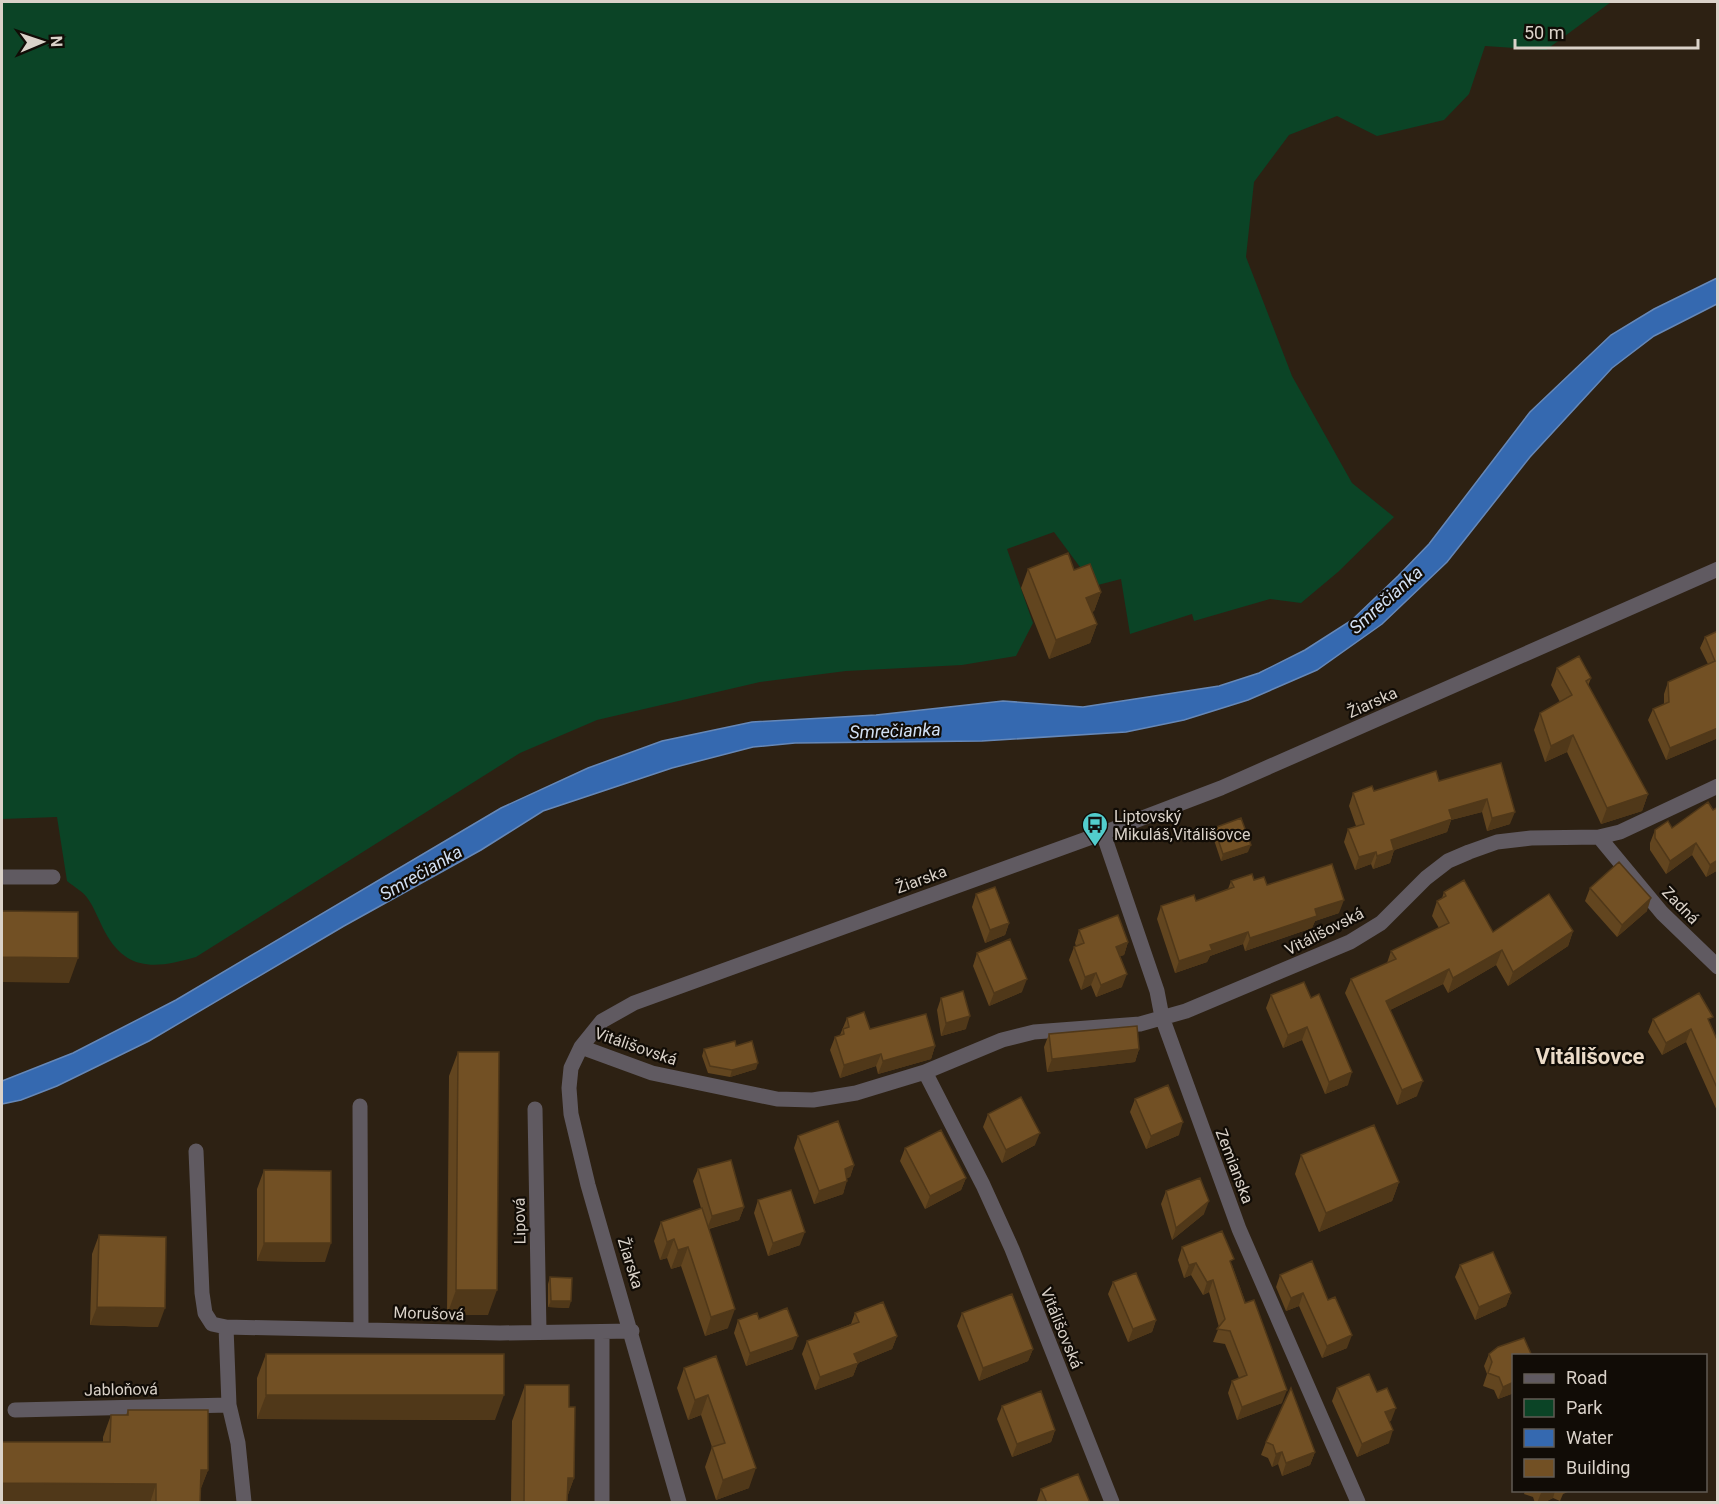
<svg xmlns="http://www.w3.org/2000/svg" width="1719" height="1504" font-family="Roboto,sans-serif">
<rect width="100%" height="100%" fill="#2d2113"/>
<path fill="#0b4426" d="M2,2H1611L1546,50L1485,46L1469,94L1444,120L1377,136L1337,116L1289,135L1254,182L1246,257L1292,376L1352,483L1394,517L1338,572L1301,603L1270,599L1194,621L1192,614L1130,634L1121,579L1094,586L1054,532L1007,549L1033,623L1016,656L962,665L846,671L760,682L597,720L520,753L196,957C158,968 127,973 105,932C99,921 95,909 88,899C84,892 74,887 67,881L57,817L2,819Z"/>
<path fill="#3569b0" stroke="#6688b8" stroke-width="1.5" d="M1717,278V304L1654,336L1612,368L1530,457L1447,562L1382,624L1317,670L1248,700L1184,720L1126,732L982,741L795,743L753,747L672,768L543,811L481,850L344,926L149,1041L57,1086L21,1100L2,1104V1081L73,1053L176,1000L501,808L588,768L662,741L752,722L876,715L1003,701L1083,707L1219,686L1259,673L1305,650L1352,620L1398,576L1429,544L1530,412L1611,335L1654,309Z"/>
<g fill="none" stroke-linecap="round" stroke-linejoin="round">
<path stroke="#605a61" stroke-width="15" d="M1103,833L1157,991L1162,1017L1239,1229L1358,1502
M1599,837L1662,913L1718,967
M2,877H53
M581,1047L652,1073L777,1099L813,1100L856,1093L925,1072L1002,1040L1034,1032L1140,1024L1186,1011L1350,942L1381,923L1426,878L1448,861L1469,852L1497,842L1531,838L1599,837L1620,832L1718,786
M925,1072L983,1185L1012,1249L1112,1502
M360,1106L361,1329
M535,1109L539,1332
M196,1151L202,1293L205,1313L212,1324L226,1327L500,1333L632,1331
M226,1327L229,1405L238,1443L244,1502
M602,1333V1502
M15,1410L229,1405
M679,1502L588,1185L571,1114L569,1088L571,1068L581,1047L602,1021L634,1003L1103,833L1221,788L1718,569"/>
</g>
<path fill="#62451f" d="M1028,569L1074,570L1101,592L1094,611L1092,612L1097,624L1090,643L1049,659L1021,588Z
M1718,631V738L1666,760L1648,720L1653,709L1664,704V694L1668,682L1708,664L1700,648L1705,637Z
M1557,668L1591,678L1588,686L1648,794L1642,811L1601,824L1567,752L1545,762L1534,730L1540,713L1560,702L1551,685Z
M1501,763L1510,824L1487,831L1482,812L1451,820L1447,832L1394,850L1390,863L1373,869L1371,864L1355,870L1344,842L1348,829L1356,826L1349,806L1353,793L1374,791L1439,781Z
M1708,802L1718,870L1706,877L1692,855L1666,874L1650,850V843L1655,830L1672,828Z
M1214,828L1248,852L1221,861L1212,834Z
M1254,880L1339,913L1315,921L1312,928L1245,951L1243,944L1210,956L1207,962L1175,973L1157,919L1161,906L1196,901L1228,889L1231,881Z
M1590,888L1647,911L1617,937L1585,901Z
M1444,892L1493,932L1573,931L1568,946L1508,986L1496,965L1448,993L1443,984L1390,1010L1417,1096L1397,1105L1345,993L1351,979L1387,963L1391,951L1439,928L1432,916L1437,901L1442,898Z
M976,894L1009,923L1005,935L985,943L972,907Z
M1079,930L1128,942L1124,955L1120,956L1122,987L1096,997L1091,985L1081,990L1069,960L1074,947L1076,946L1075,943Z
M977,953L1022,992L989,1006L973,966Z
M1271,995L1311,998L1348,1085L1325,1094L1302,1040L1283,1048L1266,1008Z
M941,998L966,1029L941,1036L937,1010Z
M847,1018L870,1029L935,1046L931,1059L878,1074L876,1066L840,1078L830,1050L835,1037L840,1035Z
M1653,1019L1710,1024L1718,1042V1113L1686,1042L1662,1055L1648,1032Z
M1049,1034L1139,1049L1135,1062L1047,1072L1044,1047Z
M736,1046L756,1069L730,1077L708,1073L702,1056L704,1049Z
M458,1052L488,1315H447L449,1076Z
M1135,1099L1179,1135L1146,1149L1130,1112Z
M988,1114L1035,1145L1002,1163L983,1127Z
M798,1136L854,1165L850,1177L847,1178L843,1194L814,1204L794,1148Z
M905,1148L966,1178L961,1190L925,1209L900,1161Z
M1301,1155L1399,1182L1392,1201L1319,1232L1295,1174Z
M698,1169L744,1207L739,1220L709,1229L728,1328L705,1336L681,1266L671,1269L667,1258L660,1260L654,1241L661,1222L701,1208L693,1181Z
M264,1170L325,1262L257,1261V1189Z
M1166,1191L1204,1214L1172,1240L1161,1204Z
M758,1200L800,1245L768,1256L754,1213Z
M99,1235L158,1327L90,1325L92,1254Z
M1182,1247L1232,1265L1282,1403L1237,1420L1228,1393L1232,1381L1239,1378L1225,1344L1213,1342L1219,1327L1209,1292L1203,1295L1191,1275L1184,1278L1178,1260Z
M1312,1261L1347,1348L1322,1358L1299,1306L1286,1311L1276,1287L1280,1275Z
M1460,1265L1511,1293L1506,1306L1475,1320L1455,1277Z
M550,1277L569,1308L548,1307V1284Z
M1113,1282L1156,1320L1152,1332L1128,1342L1108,1294Z
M855,1313L897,1336L892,1349L858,1363L853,1376L815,1390L802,1354L807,1341L851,1324Z
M962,1313L1033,1349L1028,1361L979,1381L957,1326Z
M759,1319L793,1349L746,1366L734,1333L738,1320Z
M266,1354L495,1420L257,1419V1378Z
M1489,1354L1514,1356V1393L1498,1399L1494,1390L1483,1386L1487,1374L1484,1366Z
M716,1356L749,1488L716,1500L705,1467L712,1447L701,1415L688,1420L677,1388L684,1368Z
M525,1385L569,1407L574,1478L567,1497V1503H511L512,1421Z
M1337,1388L1377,1392L1391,1421H1389V1443L1357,1457L1332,1401Z
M1002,1406L1055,1430L1051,1442L1012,1457L997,1419Z
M128,1410L208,1470L200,1490V1503H2L103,1442V1437L111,1415H126Z
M1266,1442L1315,1452L1310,1465L1282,1476L1278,1464L1272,1467L1268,1458L1261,1455Z
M1041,1489L1090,1503H1037V1501Z
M1525,1491H1570L1563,1494L1560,1501L1553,1498L1543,1503H1535L1533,1497L1524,1494Z"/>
<path fill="#503819" d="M1101,592L1094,611L1080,617L1086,598Z
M1097,624L1090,643L1049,659L1056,640Z
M1718,728V738L1666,760L1670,748Z
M1573,735L1567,752L1545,762L1551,746Z
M1648,794L1642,811L1601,824L1607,808Z
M1487,799L1482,812L1451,820L1447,832L1386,853L1391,840L1449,810Z
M1515,812L1510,824L1487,831L1492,818Z
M1696,843L1692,855L1666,874L1670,861Z
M1251,845L1248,852L1221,861L1223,854Z
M1394,850L1390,863L1373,869L1377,856Z
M1376,852L1371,864L1355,870L1359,857Z
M1718,860V870L1706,877L1710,865Z
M1651,898L1647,911L1617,937L1622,925Z
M1344,900L1339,913L1315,921L1312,928L1245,951L1250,938L1315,909Z
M1009,923L1005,935L985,943L990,930Z
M1573,931L1568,946L1508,986L1513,972Z
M1248,932L1243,944L1210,956L1207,962L1175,973L1179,961L1210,945Z
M1128,942L1124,955L1112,959L1116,947Z
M1502,950L1496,965L1448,993L1453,978Z
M2,957L78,958L69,983L2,982Z
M1449,969L1443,984L1380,1015L1386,1001Z
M1096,973L1091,985L1081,990L1085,977Z
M1127,974L1122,987L1096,997L1101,985Z
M1027,979L1022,992L989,1006L994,993Z
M970,1016L966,1029L941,1036L946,1023Z
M1307,1027L1302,1040L1283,1048L1288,1035Z
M1691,1029L1686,1042L1662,1055L1666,1043Z
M935,1046L931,1059L878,1074L883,1061Z
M1139,1049L1135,1062L1047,1072L1052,1059Z
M881,1054L876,1066L840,1078L844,1065Z
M758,1063L756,1069L730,1077L732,1070Z
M1352,1072L1348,1085L1325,1094L1329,1082Z
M1423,1081L1417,1096L1397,1105L1402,1090Z
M1183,1122L1179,1135L1146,1149L1151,1136Z
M1040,1133L1035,1145L1002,1163L1006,1150Z
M854,1165L850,1177L840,1181L845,1169Z
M966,1178L961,1190L925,1209L930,1196Z
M847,1181L843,1194L814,1204L819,1191Z
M1399,1182L1392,1201L1319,1232L1326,1213Z
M1209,1201L1204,1214L1172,1240L1176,1228Z
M744,1207L739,1220L707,1229L712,1216Z
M805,1232L800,1245L768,1256L773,1243Z
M674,1239L667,1258L660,1260L667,1242Z
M264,1243H331L325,1262L257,1261Z
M688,1247L681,1266L671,1269L678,1250Z
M1196,1263L1191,1275L1184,1278L1189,1265Z
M1213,1280L1209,1292L1203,1295L1207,1282Z
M456,1290H497L488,1315H447Z
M1303,1293L1299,1306L1286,1311L1291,1298Z
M1511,1293L1506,1306L1475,1320L1479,1307Z
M551,1301H571L569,1308L548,1307Z
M97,1307L165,1308L158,1327L90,1325Z
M735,1309L728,1328L705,1336L711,1317Z
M1156,1320L1152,1332L1128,1342L1133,1329Z
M1352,1335L1347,1348L1322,1358L1327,1346Z
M798,1336L793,1349L746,1366L750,1353Z
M897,1336L892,1349L858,1363L853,1376L815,1390L820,1377L854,1354Z
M1033,1349L1028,1361L979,1381L983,1368Z
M1514,1382V1393L1498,1399L1503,1387Z
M1287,1390L1282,1403L1237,1420L1242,1407Z
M266,1395H504L495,1420L257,1419Z
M708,1395L701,1415L688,1420L695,1400Z
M1396,1408L1391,1421L1381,1425L1385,1412Z
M1055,1430L1051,1442L1012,1457L1017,1444Z
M1393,1430L1389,1443L1357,1457L1362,1444Z
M1282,1452L1278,1464L1272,1467L1276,1454Z
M1315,1452L1310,1465L1282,1476L1286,1463Z
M756,1468L749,1488L716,1500L723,1480Z
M201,1470H208L200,1491Z
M568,1478H574L565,1503Z
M2,1483L156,1484L150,1503H2Z
M1546,1491H1555L1553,1498L1543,1503H1537L1541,1493Z"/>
<path fill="#725024" stroke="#503819" stroke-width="1.5" d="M1068,553L1074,570L1090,564L1101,592L1086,598L1097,624L1056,640L1028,569Z
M1718,631V728L1670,748L1653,709L1669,702L1668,682L1715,661L1705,637Z
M1579,656L1591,678L1586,681L1648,794L1607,808L1573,735L1551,746L1540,713L1572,695L1557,668Z
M1501,763L1515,812L1492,818L1487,799L1449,810L1452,819L1391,840L1394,850L1377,856L1376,852L1359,857L1348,829L1364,824L1353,793L1372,786L1374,791L1436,771L1439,781Z
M1708,802L1713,810L1718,807V860L1710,865L1696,843L1670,861L1655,838V830L1668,821L1672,828Z
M1241,818L1251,845L1223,854L1214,828Z
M1619,862L1651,898L1622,925L1590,888Z
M1332,864L1344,900L1315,909L1317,916L1250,938L1248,932L1210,945L1212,950L1179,961L1161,906L1194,895L1196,901L1234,887L1231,881L1252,874L1254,880L1264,877L1267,885Z
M1464,880L1493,932L1549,894L1573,931L1513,972L1502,950L1453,978L1449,969L1386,1001L1423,1081L1402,1090L1351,979L1396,959L1391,951L1449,923L1437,901L1446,896L1444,892Z
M995,887L1009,923L990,930L976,894Z
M2,911L78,912V958L2,957Z
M1118,915L1128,942L1116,947L1127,974L1101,985L1096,973L1085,977L1074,947L1084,943L1079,930Z
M1010,939L1027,979L994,993L977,953Z
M1304,982L1311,998L1319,994L1352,1072L1329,1082L1307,1027L1288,1035L1271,995Z
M963,991L970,1016L946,1023L941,998Z
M1699,993L1713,1017L1708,1019L1718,1042V1090L1691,1029L1666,1043L1653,1019Z
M864,1012L870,1029L926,1014L935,1046L883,1061L881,1054L844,1065L835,1037L844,1034L843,1029L849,1027L847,1018Z
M1137,1026L1139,1049L1052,1059L1049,1034Z
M735,1041L736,1046L752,1041L758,1063L732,1070L710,1066L704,1049Z
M458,1052H499L497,1290H456Z
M1168,1085L1183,1122L1151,1136L1135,1099Z
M1021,1097L1040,1133L1006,1150L988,1114Z
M838,1121L854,1165L845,1169L847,1181L819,1191L798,1136Z
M1374,1125L1399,1182L1326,1213L1301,1155Z
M941,1130L966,1178L930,1196L905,1148Z
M731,1160L744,1207L712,1216L698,1169Z
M264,1170L331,1171V1243H264Z
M1200,1178L1209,1201L1176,1228L1166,1191Z
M791,1190L805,1232L773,1243L758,1200Z
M702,1208L735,1309L711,1317L688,1247L678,1250L674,1239L667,1242L661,1222Z
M1222,1231L1234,1259L1230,1261L1245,1303L1254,1300L1287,1390L1242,1407L1232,1381L1247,1375L1230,1331L1217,1329L1225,1319L1213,1280L1207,1282L1196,1263L1189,1265L1182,1247Z
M99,1235L166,1237L165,1308L97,1307Z
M1493,1252L1511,1293L1479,1307L1460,1265Z
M1312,1261L1328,1300L1335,1297L1352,1335L1327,1346L1303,1293L1291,1298L1280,1275Z
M1136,1273L1156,1320L1133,1329L1113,1282Z
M550,1277L572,1278L571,1301H551Z
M1012,1294L1033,1349L983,1368L962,1313Z
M883,1302L897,1336L854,1354L858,1363L820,1377L807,1341L859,1322L855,1313Z
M787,1308L798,1336L750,1353L738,1320L757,1313L759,1319Z
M1524,1338L1532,1356H1514V1382L1503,1387L1499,1377L1488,1373L1492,1362L1489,1354L1498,1347Z
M266,1354H504V1395H266Z
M716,1356L756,1468L723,1480L712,1447L725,1443L708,1395L695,1400L684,1368Z
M1369,1374L1377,1392L1387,1388L1396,1408L1385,1412L1393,1430L1362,1444L1337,1388Z
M525,1385H569V1407H575L574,1478H568L567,1503H524Z
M1291,1388L1315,1452L1286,1463L1282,1452L1276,1454L1273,1445L1266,1442Z
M1041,1391L1055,1430L1017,1444L1002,1406Z
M128,1410H208V1470H201L200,1503H156V1484L2,1483V1442H110L111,1415H128Z
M1078,1474L1090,1503H1047L1041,1489Z"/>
<defs>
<symbol id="bus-pin" viewBox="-11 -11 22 30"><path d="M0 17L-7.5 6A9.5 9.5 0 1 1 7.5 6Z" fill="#52cdcd" stroke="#110c06"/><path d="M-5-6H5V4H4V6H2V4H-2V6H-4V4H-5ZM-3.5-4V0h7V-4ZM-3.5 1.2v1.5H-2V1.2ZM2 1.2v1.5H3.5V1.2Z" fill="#111"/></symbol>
</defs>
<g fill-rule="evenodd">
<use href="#bus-pin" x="1080" y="810" width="30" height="40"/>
</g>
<g text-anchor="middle" stroke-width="4.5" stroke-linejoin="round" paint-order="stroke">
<g font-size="16" fill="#dad2c9" stroke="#110c06">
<text transform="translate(1372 702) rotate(-24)" y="6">Žiarska</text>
<text transform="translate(921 879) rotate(-20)" y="6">Žiarska</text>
<text transform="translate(1681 905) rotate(46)" y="6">Zadná</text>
<text transform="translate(1324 931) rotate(-27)" y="6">Vitálišovská</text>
<text transform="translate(636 1046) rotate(19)" y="6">Vitálišovská</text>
<text transform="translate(1235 1166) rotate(69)" y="6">Zemianska</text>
<text transform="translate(519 1221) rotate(-91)" y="6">Lipová</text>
<text transform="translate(631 1263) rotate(73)" y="6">Žiarska</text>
<text transform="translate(429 1313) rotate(2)" y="6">Morušová</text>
<text transform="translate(1062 1328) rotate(68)" y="6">Vitálišovská</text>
<text transform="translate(121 1389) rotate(-1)" y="6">Jabloňová</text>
</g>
<g font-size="16" fill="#dad2c9" stroke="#110c06" text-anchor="start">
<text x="1114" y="822">Liptovský<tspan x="1114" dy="18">Mikuláš,Vitálišovce</tspan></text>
</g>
<g font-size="18" font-style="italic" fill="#d1dff3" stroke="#110c06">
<text transform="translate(1386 600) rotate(-42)" y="6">Smrečianka</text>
<text transform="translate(895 731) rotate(-2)" y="6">Smrečianka</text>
<text transform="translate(421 873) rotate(-30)" y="6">Smrečianka</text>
</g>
<g font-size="22" font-weight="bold" fill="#ebdbc8" stroke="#110c06">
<text x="1590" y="1064">Vitálišovce</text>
</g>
</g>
<rect width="1719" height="1504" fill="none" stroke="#dad2c9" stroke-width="6"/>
<rect x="1512" y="1354" width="195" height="138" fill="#110c06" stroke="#615b54" stroke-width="1.5"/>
<rect x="1524" y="1374" width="30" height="9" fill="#605a61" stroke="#615b54" stroke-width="1.5"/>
<text x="1566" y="1384" font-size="18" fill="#dad2c9">Road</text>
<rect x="1524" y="1399" width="30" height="18" fill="#0b4426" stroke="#615b54" stroke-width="1.5"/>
<text x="1566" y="1414" font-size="18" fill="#dad2c9">Park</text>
<rect x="1524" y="1429" width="30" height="18" fill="#3569b0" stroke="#615b54" stroke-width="1.5"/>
<text x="1566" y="1444" font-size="18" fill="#dad2c9">Water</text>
<rect x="1524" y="1459" width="30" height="18" fill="#725024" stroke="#615b54" stroke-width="1.5"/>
<text x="1566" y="1474" font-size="18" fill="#dad2c9">Building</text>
<g transform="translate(42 42) rotate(88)" stroke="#110c06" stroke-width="4.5" paint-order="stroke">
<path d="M0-4.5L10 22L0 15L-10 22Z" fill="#dad2c9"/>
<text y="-9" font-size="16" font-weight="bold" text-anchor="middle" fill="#dad2c9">N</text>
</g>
<path d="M1515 39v9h183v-9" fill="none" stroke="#dad2c9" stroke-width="3"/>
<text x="1524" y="39" font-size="18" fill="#dad2c9" stroke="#110c06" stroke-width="4.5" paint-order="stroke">50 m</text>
</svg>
